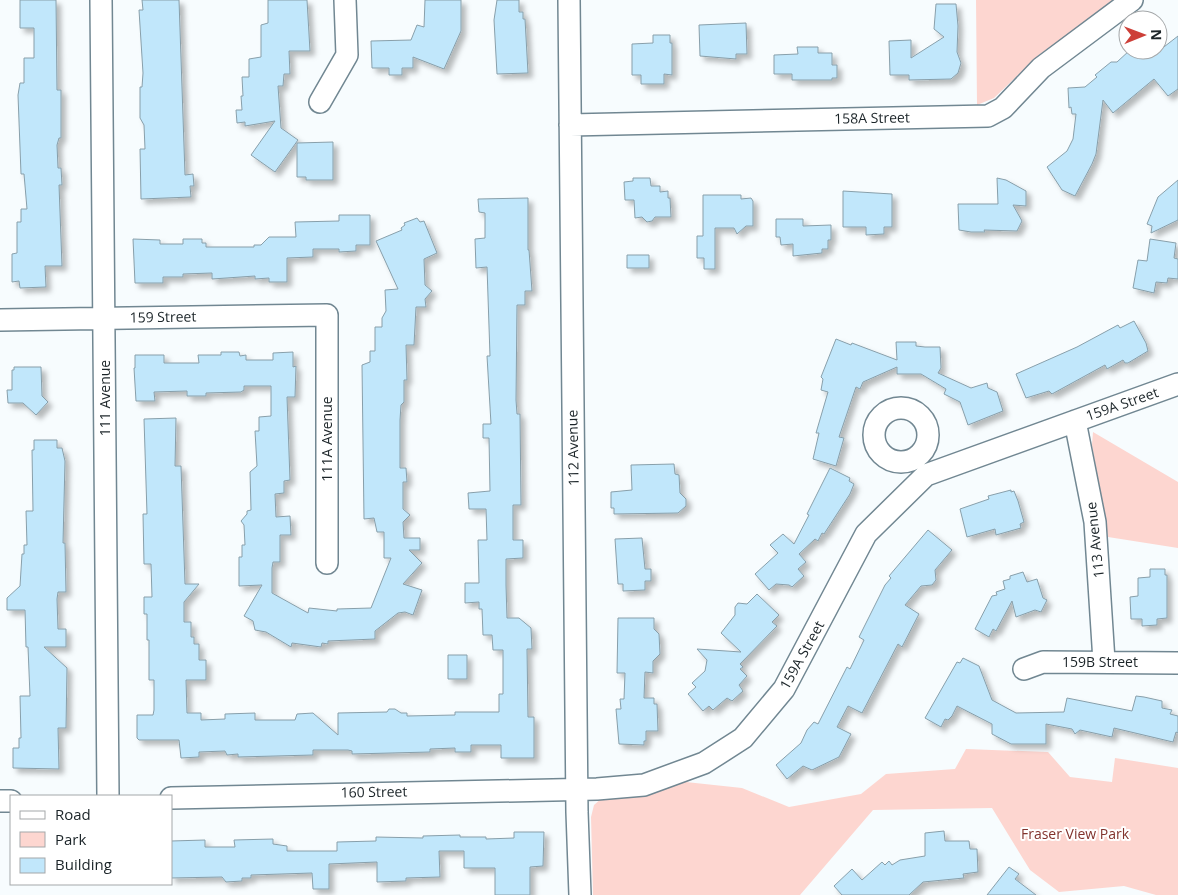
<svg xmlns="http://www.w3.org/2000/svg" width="1178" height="895" font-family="'Open Sans',sans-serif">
<defs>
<filter id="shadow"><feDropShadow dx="4.5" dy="4.5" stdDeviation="2.5" flood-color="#0004"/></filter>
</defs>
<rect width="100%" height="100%" fill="#f7fcfe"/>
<path fill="#fdd6d0" d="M976,0H1117L1040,54L994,98L977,105Z
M1093,432L1178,482V548L1108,537L1092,445Z
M966,749L1048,752L1070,777L1112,782L1115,758L1178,768V895H1156L1124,886L1059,892L1030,870L992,808L873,810L800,895H593L591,817L594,805L602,798L644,793L686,782L742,788L789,807L861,794L886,774L955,769Z"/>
<path fill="#c1e7fb" stroke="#889faa" filter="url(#shadow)" d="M20,0H56L57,90H61V138H59L57,145L58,168H61L62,185H59L62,266H45L46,287L20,288L19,281L12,282V254L17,253V222H21V209H27L24,174H21L18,95L20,83H24V58H34V28H20Z
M142,0H179L185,175L193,174L194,186H190L191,197L141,199L140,149H145L144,125L140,118V87H142L143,73L139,10H143Z
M268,0H307L310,51H289L290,74H284L283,86H278L281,128L298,140L275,172L251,155L275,121L245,126V122L237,123L236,110H242L241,96H243L242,77H249V59L261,57V25L268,23Z
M425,0H461V31L444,69L413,57V68H402V75H389V68H372L371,41L411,40L417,25L424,27Z
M497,0H519V12H523V19H525L528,73L497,74L494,20Z
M936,4H956L958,26L957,52L961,63L958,73L951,79L909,80V75H890L889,41L911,40V58L944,37L934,29Z
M746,23L747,54H736V59L700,56L699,25Z
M653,35H670V43H672V75L664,74V84H641V75H632V44L653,43Z
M1178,36V89L1168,96L1154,79L1113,113L1103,100L1096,154L1092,164L1075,196L1062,190L1047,167L1067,151L1073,139L1076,114H1072L1071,107L1069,108L1068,88L1085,87L1097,77L1095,75L1111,62H1117L1130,50H1160Z
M797,47H818V53H832V65H837V78H832V80H792V74H774V55L798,54Z
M333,142V180H306V177H297V143Z
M633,178H650L651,186H660V192L668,191V198H670L671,217H655L652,221L647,222L642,217L635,218L634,200H625L624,182L633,181Z
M997,178L1006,180L1026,191V206L1013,205L1022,221L1017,231L984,230L985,232H971L959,230L958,204H998Z
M1178,180V220L1151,233L1152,226L1147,224L1158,197Z
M843,191L892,194V227H884V234L866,235V227H843Z
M703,195H741V199L751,198L753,201V226H746L737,234L734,228H715V269H704V258H697V236H703Z
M528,198V250H529L532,291H525V305H517L516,400L517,414H520L521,505H513V540H523V558L506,559V585L507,618H519L531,628L532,649H527L528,717H534V758H501V745H471V752H455V748L430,749V752L352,754V751L348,750H313V755L238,757V754L227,755L225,751L199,752V757L181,758L179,740H139L137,738V715H153L154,710V680H149V640H147V614H144V597H152L151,564H144L143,514H147L144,419L176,418L175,466H181L185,584H199L184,602V622H191V637H194V644H199V660H206V680H186L187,713H201V720L225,719V714L255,713V720H295L297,714L313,713L338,735V713L387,712L389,709H395L401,713H407V716L455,715V712H499V694H503V650H493L492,635H483L482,609H479V602L465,603V583H479L478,540H487L486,509H469L468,493L490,491L489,438H483V424H491L487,356H490L487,267L476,268L475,239L485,238V213L479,212L478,199Z
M339,215H370V245H356V251L339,252V249H313V257L287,258V282H269V278L255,279V276L212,279V273L183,274V277H163V283H135L133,239L160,240V244H183V239H202V243H206V247H254V245H261L269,237H296L295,222L339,221Z
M417,218L420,222L424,221L437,253L424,259L425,285L432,291L425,299L426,307H416L414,345H406L407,380H404V402L401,405L400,420V468H406L407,482H403V509L410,515L403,522L404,538H420V550H409L422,563L403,584L422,590L413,615L405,612L398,613L375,631V639L328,641V644L322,643L321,647L292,643L291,647L266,632L255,630L253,621L244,616L262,585L239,586V557H242V545H245L244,525L241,521L247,514V511L251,510L250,472L257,466L255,431H259V417L271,416V386H244V390L241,392L206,393V396H187V391L154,392L155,401H136L134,368H135V355H164V363H199L198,355H221V352H239L240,356L246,355V360H273V353L293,352V367L296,366L295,397H287L290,480L284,481V493L275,494L276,517L290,516L291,535H280V562H273L272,568V593L308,613L309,608L337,611V609L371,608L391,558H384V532H377L374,518L364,519L362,365L370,362V351H375V327H382V318L386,311L385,290L398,289L376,241L402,230L401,228L405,225L404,223Z
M776,219H803V226L831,225V240H828V249H822V253L793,256V244L781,245L780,237H776Z
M1150,239L1176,243L1174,258L1178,259V279L1168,278L1167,283L1156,282L1154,293L1133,288L1138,260L1147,261Z
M627,255H649V268H627Z
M1134,321L1146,343L1148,351L1128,363H1125L1123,360L1107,369L1105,365L1052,394L1049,391L1026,398L1016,374L1077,347L1118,325L1120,328Z
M836,339L851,345L852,343L897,360L896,342H916V346L925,347H940L941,368L938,373L971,388L987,383L988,388L997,392L1003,411L968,425L960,402L944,394L946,389L921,374H897V367L863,382L860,389L856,387L839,437L844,438L836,466L813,459L819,433H816L828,392L821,390L823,379L821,377Z
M14,367H41L42,396L48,402L36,415L23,403H8L7,390H12V370H14Z
M34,440H57V448H62L65,461L63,543H65L66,592H58L57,599L58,629H66V647H44L67,668L66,728H58L59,769L13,768V748H19V738H21L20,696H30L28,647H26L25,610H7V598L20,586L22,554H24V545H27L26,511H33L32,450H34Z
M674,464L675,474L679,475L680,493L686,499V506L678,513L614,514V508H611V492L632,490L631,465Z
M830,468L850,478L849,481L854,484L850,494L824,534L822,533L818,541L815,539L799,554L806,562L798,569L804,576L792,587L789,585L776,584L769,590L755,574L778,553L770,545L783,534L794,544L809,515L807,514Z
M1011,490V492L1014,491L1018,501L1024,522L1020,524L1021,528L996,535L995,529L967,537L960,509L989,499L988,496Z
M928,530L952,550L935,570L936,580L932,585L921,586L905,605L919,614L902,647L898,644L862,713L848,706L837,727L851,734L839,757L812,770L803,766L787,779L776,765L801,743L807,730L814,722L818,724L847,667L850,669L864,640L859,637L885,585L891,578L889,576Z
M642,538L645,569H651V581H645V590L623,591V584H618L615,539Z
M1150,569H1165V575H1167V618L1157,619V625L1142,626V619H1131L1130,597L1138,596V578L1150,577Z
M1023,572L1027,582L1037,579L1043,598L1047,600L1041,612L1035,610L1016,617L1012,601L996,631L993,629L989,637L975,629L992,596L997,595L996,592L1005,589L1003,581L1010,579V576Z
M757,594L779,615L772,622L777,626L740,664L743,667L740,669L747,676L739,685L743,691L732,701L727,698L713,710L709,706L703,711L688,694L696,687L692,683L705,671L707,660L697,649L741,652L721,633L735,615V607L738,603L747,604Z
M618,618H654V629L659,634L660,654L653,661V673L645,672L644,698H654V704H657L658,731H646V741H644V745L619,744L616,709H621L620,699H624L625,673H617Z
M448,655H467V679H448Z
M963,658L979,666L992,700L1016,713L1064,712L1067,698L1132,711L1136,696L1144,697L1162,701V708L1172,710L1170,714L1178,716V733L1176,732L1173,742L1114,728L1112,737L1080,730L1075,734L1072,729L1046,724V744H1011L992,734V724L957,706L952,716L948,720L945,719L941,727L925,718L957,662L960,663Z
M944,831L945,841H969L970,849H977L978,872L963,874L964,878L923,882L909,895H842L834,886L852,869L862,880L882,862L885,865L889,861L892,865L900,860L925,856V833Z
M514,832H544L543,866L530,867V895H495V868H464V851H439L440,877L406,878V881L377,882V862L329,864V889H313L312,873L251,875V878H242V881L226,882L222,877L171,878V841L205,840V847H235L234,840L273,839V844L287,846V851H337V842L376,841V837L423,838V836L460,835V837H486V839L514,838Z
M1009,867L1019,874L1015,879L1036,895H987Z"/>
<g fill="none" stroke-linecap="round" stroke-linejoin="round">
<defs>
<path id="minor" d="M101,0L108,796
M569,0L577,812L580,895
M320,102L347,55L345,0
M570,125L988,116L1003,108L1041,68L1132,0
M0,320L327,315V563
M874 435a27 27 0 1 1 54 0a27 27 0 1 1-54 0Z
M1075,421L1095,522L1104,661
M1024,669L1043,662L1178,663
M171,798L597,789L644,785L704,763L743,738L784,689L866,534L926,475L1178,384
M0,801H11"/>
</defs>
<use href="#minor" stroke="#718792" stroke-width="24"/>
<use href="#minor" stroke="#fff" stroke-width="21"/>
</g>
<g text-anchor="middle" stroke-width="4" stroke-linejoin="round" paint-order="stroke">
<g font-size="14" fill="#1b2428" stroke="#fff">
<text transform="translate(872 118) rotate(-1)" y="5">158A Street</text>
<text transform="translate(163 317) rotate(-1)" y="5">159 Street</text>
<text transform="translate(105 398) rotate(-90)" y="5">111 Avenue</text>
<text transform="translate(1122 404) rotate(-19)" y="5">159A Street</text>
<text transform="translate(327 439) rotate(-90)" y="5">111A Avenue</text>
<text transform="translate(573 448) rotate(-91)" y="5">112 Avenue</text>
<text transform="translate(1095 540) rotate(-96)" y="5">113 Avenue</text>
<text transform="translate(802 655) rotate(-61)" y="5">159A Street</text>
<text x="1100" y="667">159B Street</text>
<text transform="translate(374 792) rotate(-1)" y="5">160 Street</text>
</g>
<g font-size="14" fill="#82332d" stroke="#fff">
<text x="1075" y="839">Fraser View Park</text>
</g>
</g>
<rect x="10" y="795" width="162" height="90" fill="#ffffff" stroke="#a4a7a9"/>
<rect x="20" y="811" width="25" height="8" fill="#ffffff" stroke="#a4a7a9"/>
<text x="55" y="820" font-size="15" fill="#1b2428">Road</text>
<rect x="20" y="832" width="25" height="15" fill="#fdd6d0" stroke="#a4a7a9"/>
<text x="55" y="845" font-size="15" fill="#1b2428">Park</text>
<rect x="20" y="858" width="25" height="15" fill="#c1e7fb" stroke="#a4a7a9"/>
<text x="55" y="870" font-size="15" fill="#1b2428">Building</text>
<g transform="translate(1143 35) rotate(89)"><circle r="24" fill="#ffffff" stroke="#a4a7a9"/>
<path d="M0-4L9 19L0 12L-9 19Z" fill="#cd3f38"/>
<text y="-8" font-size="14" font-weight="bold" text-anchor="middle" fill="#1b2428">N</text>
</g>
</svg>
